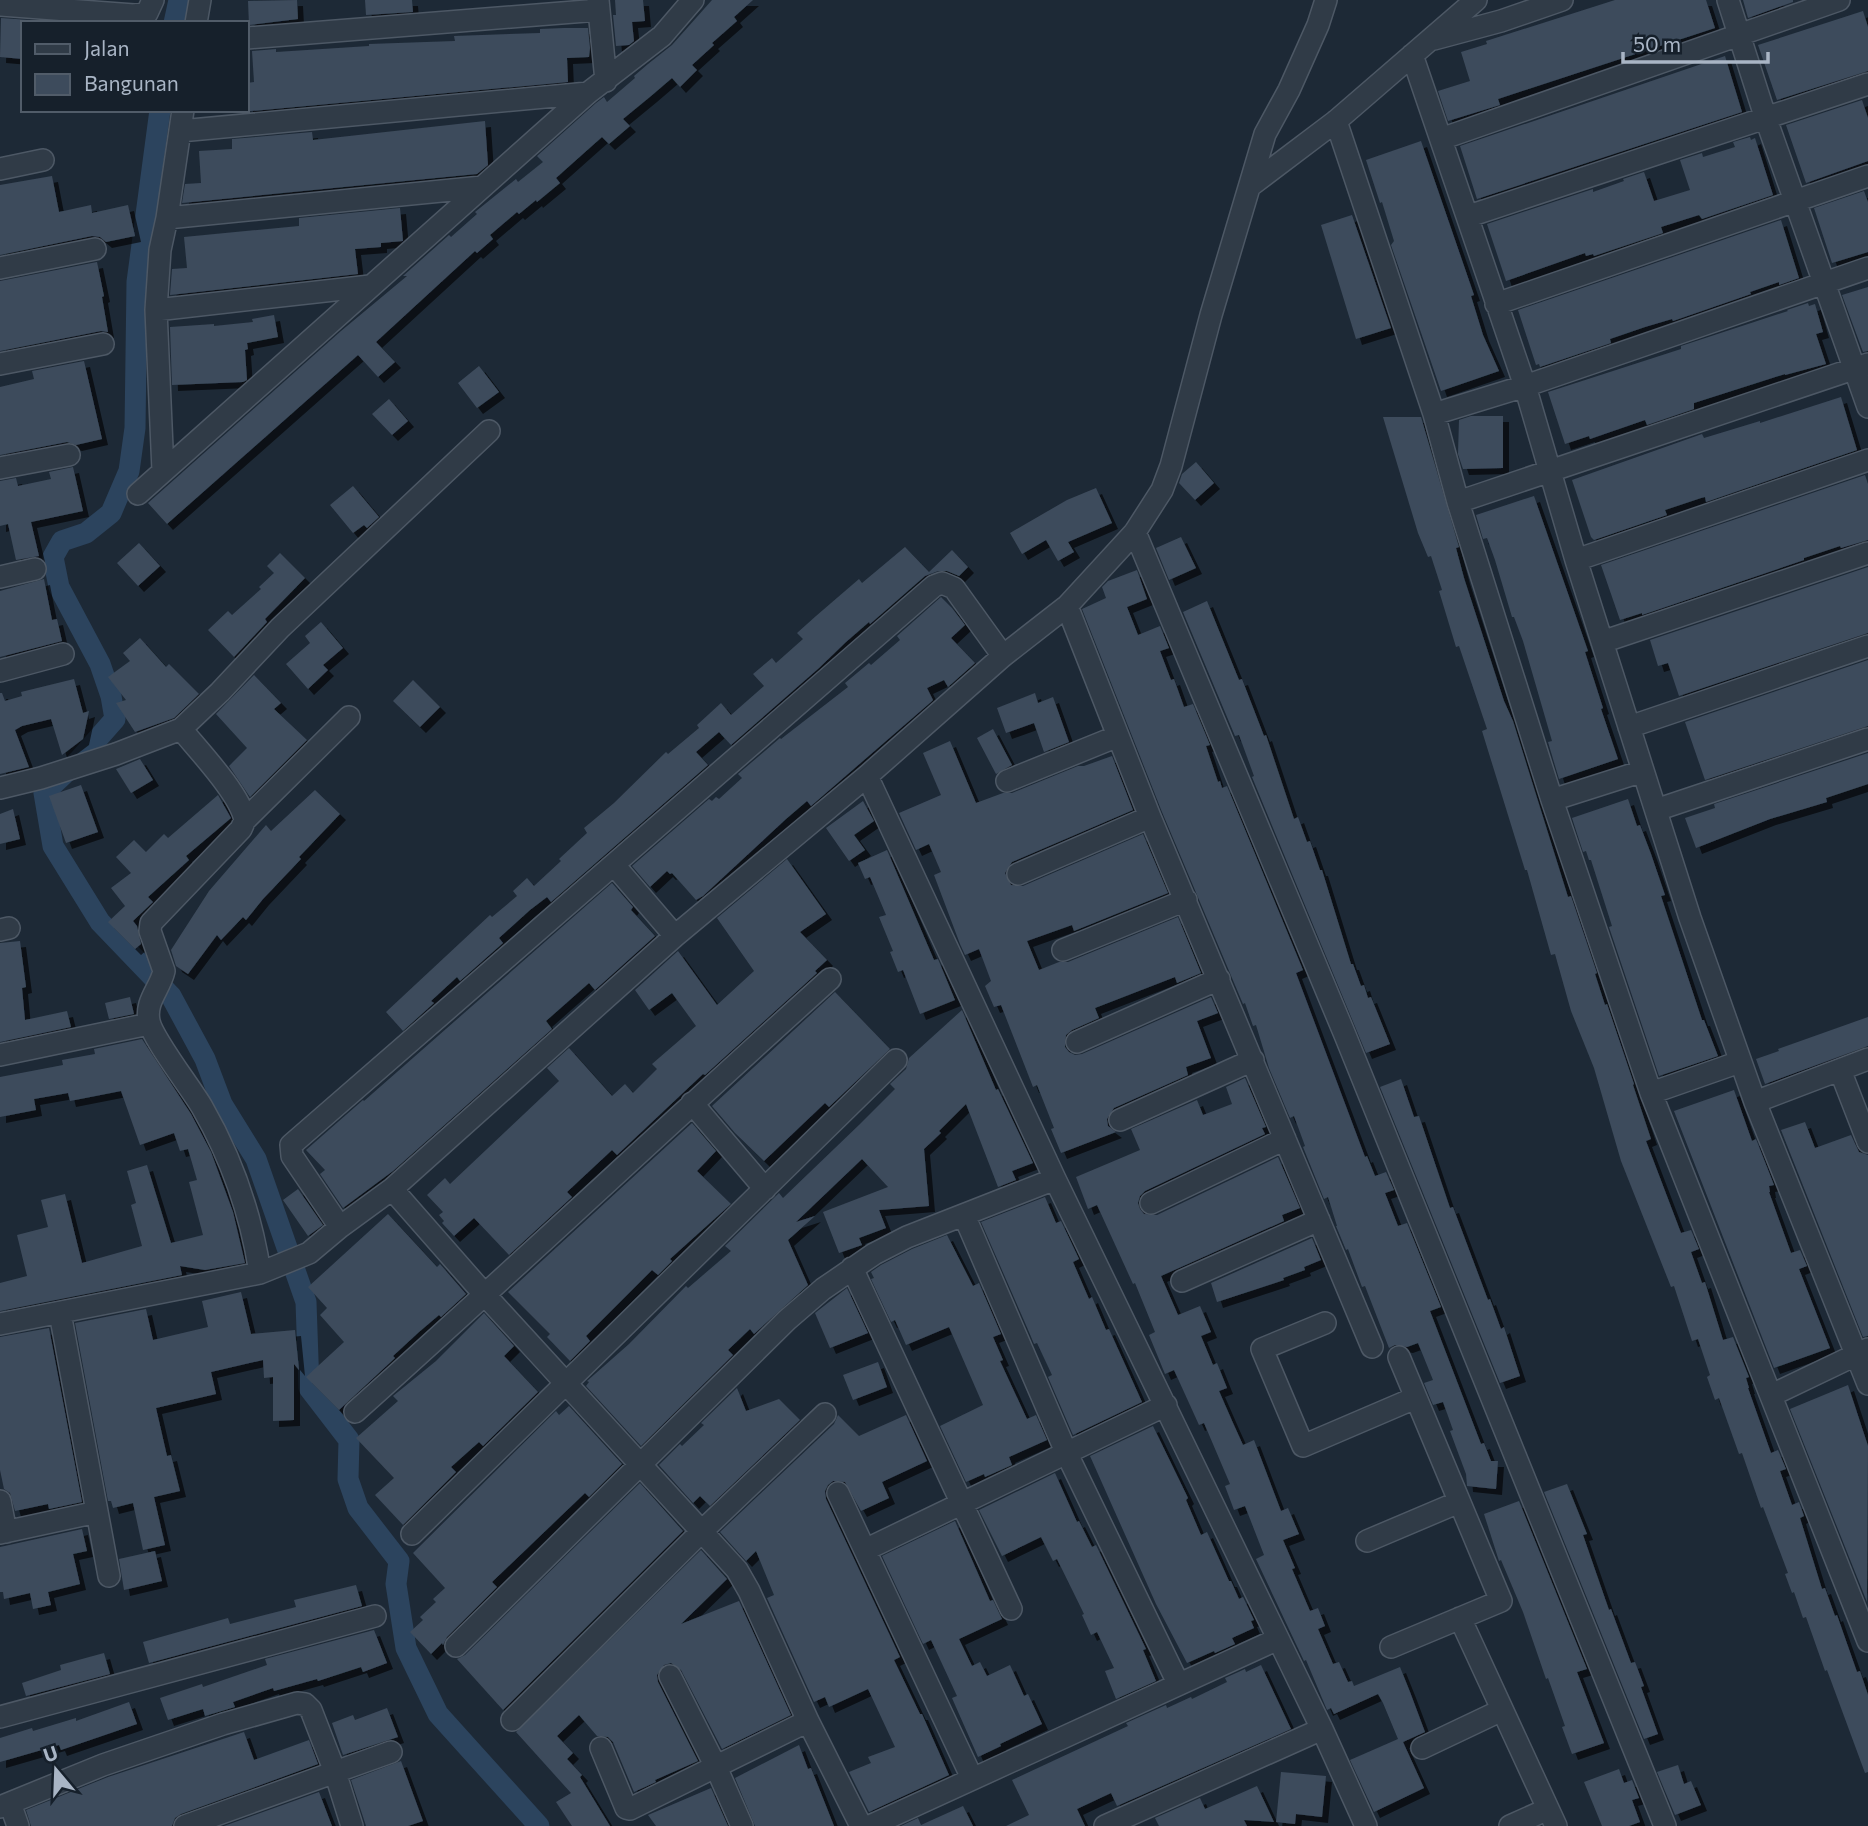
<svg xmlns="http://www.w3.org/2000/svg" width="1868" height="1826" font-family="Commissioner,sans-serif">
<defs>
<filter id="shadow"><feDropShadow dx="6" dy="6" stdDeviation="0" flood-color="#0009"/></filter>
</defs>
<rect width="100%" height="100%" fill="#1d2936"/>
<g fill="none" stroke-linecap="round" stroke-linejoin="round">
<path stroke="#2c445e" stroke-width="21" d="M174,23L179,0
M160,110L137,282L135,428L129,471L111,513L86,533L62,541L53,557L59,587L100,664L111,696L115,719L79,760L44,793L53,846L100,922L171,996L205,1059L222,1104L256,1159L306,1302L309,1388L349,1440L348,1479L358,1508L399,1561L396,1584L406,1648L438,1714L539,1826"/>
</g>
<path fill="#3d4b5c" filter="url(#shadow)" d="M297,0L298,19L249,25L248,1Z
M365,0H412L413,12L366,15Z
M615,0H643L645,21L632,22L634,41L629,45L616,46L613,15H616Z
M712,0H753L734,17L737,21L712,43L714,45L692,65L697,70L680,87L672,78L651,96L623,119L630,126L609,144L602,137L584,153L556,178L560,183L537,202L536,200L519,214L517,212L490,235L493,239L477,253L475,251L376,342L395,362L378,377L358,355L167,524L148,503L341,331L407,276H403L449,235L451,237L477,214L475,212L516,179L518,182L543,162L537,156L596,103L604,97L607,102L635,78L634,76L648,64L672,45Z
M1615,0H1706L1715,28L1498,99L1500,105L1448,121L1438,91L1470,81L1461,52L1487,44L1486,41Z
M1743,0H1793V2L1748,18Z
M1863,11L1868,27V71L1777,100L1758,45Z
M1,18L30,20V23H23V59L0,57Z
M564,28H588L590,48L589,57L567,58L568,82L230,113L229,110H247V83L254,82L252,51L276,49V52L369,46V44L455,41L454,36L540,33V29Z
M1725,56L1742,112L1477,199L1460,146Z
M1862,100L1868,118V161L1806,183L1786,125Z
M485,121L488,165L477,174L182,203L185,184L201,183L199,151L232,149V139L312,132L313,140Z
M1750,137L1751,140L1755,138L1773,195L1702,219L1699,215L1661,227L1663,233L1594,256L1593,254L1586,256L1585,253L1506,281L1487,224L1593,189V192L1624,181L1623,179L1644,172L1654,201L1690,190L1680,160L1702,153L1703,157L1735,147L1733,142Z
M1421,141L1474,295L1471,296L1483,335L1499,371L1441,391L1391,245L1394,241L1382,202L1380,203L1366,160Z
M52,176L59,212L91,205L92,213L128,205L135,236L106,242L100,237L92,236L0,255V185Z
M1864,191L1868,202V252L1832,263L1814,208Z
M400,208L403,241L381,243V247L355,249L358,274L170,295L172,269L187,268L184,237L299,226V218Z
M1352,215L1391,328L1356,339L1321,225Z
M1781,220L1799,278L1779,285V282L1750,292L1751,294L1673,321L1672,319L1645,327L1610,339L1611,343L1540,367L1539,364L1536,365L1518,310Z
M97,262L104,296L102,297L108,332L101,331L0,351V281Z
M1868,287V351L1863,352L1842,295Z
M1808,303L1809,306L1815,304L1823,332L1816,334L1826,364L1785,375V374L1694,403V409L1647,425L1645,420L1590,439L1589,436L1565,444L1548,392L1681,349V346L1788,311L1787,310Z
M274,315L278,337L247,343L248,349L245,350L247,380L243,382L172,385L170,327L214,324V326L253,322L252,319Z
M84,361L102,439L76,445L67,442L0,455V387L34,379L32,371Z
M479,366L499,392L477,408L458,383Z
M1841,397L1857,450L1706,502L1705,497L1701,498L1665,510L1667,515L1594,540L1591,537L1572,480L1702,434L1704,438L1760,421V423Z
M389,399L408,421L392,435L372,414Z
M1471,416H1503V468L1463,469L1458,454L1459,420Z
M1383,417H1421L1459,547L1456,548L1464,578L1504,701L1513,721L1568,897L1571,896L1597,973L1595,974L1605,1005L1607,1004L1634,1084L1633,1085L1651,1139L1646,1141L1681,1233L1691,1230L1699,1249L1691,1252L1702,1283L1705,1282L1723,1340L1733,1337L1749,1377L1746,1378L1749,1388H1748L1771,1453L1778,1450L1786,1469L1780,1471L1792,1505L1799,1502L1804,1516L1800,1518L1822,1589L1825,1588L1835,1616L1837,1615L1857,1672L1860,1671L1868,1695V1772L1865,1773L1827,1670L1825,1671L1806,1617L1803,1618L1794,1592L1792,1593L1785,1574L1788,1573L1763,1507L1761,1508L1742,1453L1739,1454L1719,1398L1715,1400L1707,1377L1710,1375L1698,1339L1692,1341L1674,1286L1671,1287L1621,1161L1594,1068L1571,1011L1555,954L1551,955L1527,870H1525L1482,731L1487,729L1459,646L1456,647L1439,591L1442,590L1431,556L1428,557L1418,533Z
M1196,462L1214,483L1195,500L1179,483L1182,474Z
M73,467L83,511L31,522L39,556L16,560L8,524L0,526V481L16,478L18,486L51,479L49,472Z
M1865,475L1868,484V540L1841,548L1840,546L1804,558V560L1642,615V613L1620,620L1601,565Z
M353,486L379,517L367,528L364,525L353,533L330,505Z
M1096,488L1112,523L1068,542L1074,552L1058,561L1046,540L1022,554L1010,533L1067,500Z
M1534,496L1588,651L1585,652L1603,708L1601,709L1618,759L1559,779L1548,742L1552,741L1523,641L1514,617H1512L1495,560L1487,538L1483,539L1476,515Z
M1181,537L1196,568L1169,580L1156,548Z
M139,543L160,566L138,586L117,563Z
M905,547L929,572L952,550L968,567L959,576L947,571H938L925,576L870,624L869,622L846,642L819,668L731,745L719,732L696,752L708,765L551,902L547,897L530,910L499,938L503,943L460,981L457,977L431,1001L434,1003L403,1031L386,1012L490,915L492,917L517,896L513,891L527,878L534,886L561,861L559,859L587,833L584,828L614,803L666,752L668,754L699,728L697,725L721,703L731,715L764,686L753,674L772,658L776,663L803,639L797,633L816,616L859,579L862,583Z
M280,553L305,578L265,619L267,622L234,657L208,630L228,611L232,615L261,589L259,587L274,573L267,566Z
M1868,567V633L1679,696L1668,663L1658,666L1650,640Z
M1137,570L1147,599L1127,607L1138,635L1160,626L1169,648L1160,651L1171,680L1174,679L1184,707L1193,704L1210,745L1206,746L1218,782L1220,781L1222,788L1227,786L1303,970L1296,973L1365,1157L1367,1156L1375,1176L1386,1172L1394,1190L1385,1193L1398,1226L1407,1223L1441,1307L1430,1311L1481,1444L1484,1443L1491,1461H1498L1496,1489L1467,1486L1466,1474L1450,1431L1453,1430L1443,1402L1433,1405L1424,1383L1433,1380L1418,1343L1407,1347L1395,1345L1389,1348L1365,1286L1362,1287L1348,1249L1346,1250L1336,1226H1337L1328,1197L1324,1199L1303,1147L1305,1146L1294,1116L1290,1118L1269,1068L1256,1025L1253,1026L1245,1003L1243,1004L1162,812L1082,609L1106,598L1102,587L1108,581Z
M44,579L52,620L57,619L62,641L0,657V591Z
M941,597L952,608L965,625L951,638L975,663L948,687L944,680L927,688L933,700L931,702L811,806L807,801L786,819L703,896L696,900L672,873L670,874L667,871L650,887L632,866L709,799L712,801L716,797L719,799L742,778L738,774L780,738L781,739L848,687L845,683L869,663L871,665L900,640L897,636Z
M1207,601L1239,680L1242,679L1264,736L1266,735L1294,819L1298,817L1307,842L1310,841L1320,870H1322L1351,964H1353L1361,986L1364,985L1368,998L1371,997L1390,1044L1366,1053L1252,777L1254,776L1239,735L1235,736L1183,612Z
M321,622L343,648L323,665L328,670L308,689L286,664L310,643L305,636Z
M140,638L166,667L169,664L199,694L174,718L135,732L116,703L126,700L108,677L130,661L123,653Z
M1868,660V726L1705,780L1685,722Z
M254,675L281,703L274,709L307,740L250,797L229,766L247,748L216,714Z
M74,679L83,713L89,711L83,739L62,755L51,719L22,726L15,730L29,767L0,774V693H2L5,701L22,696L21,692Z
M413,680L440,707L420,727L393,701Z
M1035,693L1038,703L1053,697L1069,742L1044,752L1034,723L1006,733L997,708Z
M993,729L1012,765L996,774L977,738Z
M950,741L976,803L1003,793H1012L1078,766H1084L1112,756L1133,810L1012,862L1005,873L1011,885L1023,886L1143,834L1168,893L1074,931L1072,925L1027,941L1039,970L1059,962H1068L1178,917L1201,973L1177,983L1175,977L1095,1008L1099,1018L1072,1030L1066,1035L1065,1047L1069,1052L1075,1055L1082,1054L1211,997L1218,1013L1197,1021L1211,1058L1186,1067L1188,1075L1114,1108L1107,1119L1108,1126L1116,1132L1061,1153L1051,1129L1054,1128L1037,1085L1033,1087L1001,1005L994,1007L985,986L991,981L979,949L965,955L960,944L934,875L941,872L929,844L916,850L899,813L941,795L923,753Z
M1868,753V784L1826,798L1827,802L1770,819L1696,848L1685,818L1715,808L1714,804Z
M140,759L153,780L131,793L116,769Z
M81,785L98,832L66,843L49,796Z
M315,790L340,814L299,857L301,859L263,899L246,920L243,917L221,940L217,935L188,974L176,966L171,950L209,891L266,825L271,831Z
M218,795L231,818L186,856L189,860L148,897L153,902L133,921L137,926L141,944L135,949L108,922L125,906L111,888L131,873L116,857L134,840L146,852L164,834L168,838Z
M1628,799L1637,826L1640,825L1651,854L1665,895L1661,896L1702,1020H1704L1718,1056L1659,1076L1609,927L1612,926L1591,860H1589L1586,851L1583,852L1572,818Z
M863,801L874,821L854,835L865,850L849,861L826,828Z
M13,809L20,839L0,844V814Z
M887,850L934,960L938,959L955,1000L920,1014L903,970L898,972L890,952L893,951L879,917L886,915L870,877L865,879L858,863Z
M787,859L826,914L800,932L827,960L815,971L817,973L705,1075L703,1074L617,1155L612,1150L567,1192L572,1197L509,1255L474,1218L454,1236L442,1223L444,1221L439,1215L443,1212L427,1195L445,1178L450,1184L559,1081L547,1068L569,1048L612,1096L625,1084L633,1093L657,1069L652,1064L696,1026L672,993L649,1010L635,990L678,951L717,1005L754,971L717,918Z
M612,883L633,907L631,910L655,936L595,990L589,983L546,1021L552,1029L393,1171L343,1208L320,1174L325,1170L306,1150L363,1100L364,1101Z
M20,941L26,987L22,988L25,1020L67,1011L71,1027L0,1042V943Z
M835,992L890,1049L829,1107L825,1103L764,1161L735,1133L712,1106Z
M130,997L134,1014L109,1019L105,1003Z
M962,1010L996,1090L998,1089L1033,1163L1012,1171L1016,1180L998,1187L966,1104L939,1131L941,1133L924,1149L929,1206L879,1210L886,1228L859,1238L862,1245L839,1253L823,1212L888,1187L862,1159L796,1222L815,1216L788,1240L808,1285L754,1334L750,1329L728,1350L733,1355L641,1446L586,1386L589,1382L587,1381L629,1344L686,1286L688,1288L731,1251L725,1246L779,1193L783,1198L860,1124L895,1089L890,1084L906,1069L909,1058Z
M1868,1017V1046L1765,1084L1756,1059L1779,1051L1778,1049Z
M142,1039L191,1114L211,1152L233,1212L245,1263L205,1270L180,1266L182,1275L0,1311V1283L27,1276L17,1235L48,1227L41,1200L65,1194L82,1263L142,1246L131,1205L136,1203L127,1171L147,1165L171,1243L203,1235L189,1182L197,1180L188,1149L180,1151L174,1133L140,1145L121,1091L70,1101L68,1093L34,1099L36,1110L0,1117V1077L63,1065L62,1060L95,1054L94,1049Z
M1245,1078L1266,1127L1262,1128L1265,1134L1145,1191L1140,1196L1138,1203L1140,1209L1144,1214L1157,1215L1278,1157L1300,1208L1282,1215L1284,1221L1161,1276L1178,1315L1200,1306L1211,1332L1201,1336L1213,1365L1217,1363L1227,1388L1219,1391L1233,1423L1243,1445L1254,1440L1281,1511L1288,1508L1299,1534L1283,1540L1295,1568L1292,1569L1310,1611L1318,1608L1325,1626L1318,1629L1333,1664L1339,1662L1348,1682L1352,1681L1354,1686L1400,1667L1410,1692L1425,1732L1403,1742L1424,1788L1374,1812L1350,1760L1398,1739L1383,1703L1378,1694L1334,1714L1331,1708L1327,1710L1306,1660L1304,1661L1256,1559L1264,1555L1245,1506L1234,1510L1225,1486L1230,1484L1204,1423L1199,1425L1174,1370L1165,1374L1149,1335L1155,1332L1135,1283L1133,1284L1097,1205L1088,1209L1076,1177L1140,1150L1131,1129L1197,1100L1203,1115L1232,1104L1226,1087Z
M1401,1079L1414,1117L1419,1116L1450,1208L1453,1207L1488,1300L1490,1299L1501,1329L1504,1327L1520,1376L1500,1383L1380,1087Z
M1734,1090L1752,1141L1756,1139L1774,1185L1769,1186L1770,1192H1769L1791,1253L1800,1250L1807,1266L1799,1269L1830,1348L1774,1368L1674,1111Z
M1805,1122L1815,1148L1851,1135L1859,1152L1868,1155V1336L1863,1337L1781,1130Z
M692,1123L716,1151L697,1171L731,1204L670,1259L672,1261L658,1275L652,1270L586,1336L590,1341L570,1361L547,1337L550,1334L508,1292Z
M298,1189L323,1225L308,1236L283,1200Z
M1045,1197L1056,1223L1061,1221L1079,1259L1073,1262L1089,1299L1092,1297L1106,1330L1109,1329L1142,1402L1073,1435L1048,1377L1052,1375L1037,1343L1034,1344L1029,1332L981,1222Z
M388,1214L437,1267L440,1264L466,1294L441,1317L439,1315L419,1332L393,1356L395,1358L339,1410L306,1377L344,1342L320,1315L327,1308L308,1287Z
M947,1235L973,1286L979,1283L1001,1334L993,1337L1003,1360L1000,1361L1027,1419L1036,1415L1047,1440L1009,1457L1012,1465L985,1477L984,1474L966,1482L940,1426L983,1405L949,1327L906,1345L895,1320L891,1322L871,1279L874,1278L871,1272L881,1265L912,1249Z
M1312,1238L1321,1260L1304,1267L1305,1270L1283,1278L1284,1280L1217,1302L1211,1283Z
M847,1288L868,1333L830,1348L815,1313Z
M241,1292L251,1334L295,1330L299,1370L294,1364V1420L273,1421V1377L264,1378L263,1360L211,1372L216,1394L156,1408L167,1456L171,1455L180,1491L154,1497L165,1545L143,1550L133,1503L113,1508L111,1501H108L75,1323L146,1309L153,1340L208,1327L202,1301Z
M484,1313L514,1346L504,1356L538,1392L483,1446L479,1442L451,1467L456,1472L403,1525L375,1495L394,1478L356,1438L398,1401L393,1396L436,1361Z
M49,1328L82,1502L49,1509L48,1504L15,1511L10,1493L4,1489L0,1470V1337Z
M878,1362L887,1387L853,1400L843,1375Z
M1848,1385L1868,1446L1867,1602L1790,1409Z
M737,1388L746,1411L779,1399L800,1420L710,1506L700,1496L693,1503L659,1465L680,1444L682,1446L704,1425L701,1423Z
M569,1406L622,1464L589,1497L585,1493L492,1582L497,1587L447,1637L443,1645L442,1643L431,1654L410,1632L423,1620L420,1617L436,1602L433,1599L445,1588L413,1553L556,1411L559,1415Z
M838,1415L859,1436L906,1415L927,1461L882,1482L889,1498L861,1511L845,1482L833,1481L828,1485L825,1491L826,1499L900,1657L894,1660L920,1714H922L949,1775L869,1812L849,1772L871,1763L868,1757L895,1747L868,1689L829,1707L825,1697L814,1702L767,1598L774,1595L756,1551L746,1561L720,1532L834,1424Z
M1153,1426L1188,1498L1186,1500L1201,1535L1207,1532L1229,1581H1231L1239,1599L1243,1597L1254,1620L1251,1621L1254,1628L1232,1638L1235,1644L1215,1653L1214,1651L1187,1663L1156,1604L1090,1456Z
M1055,1473L1077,1522L1079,1521L1092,1547L1096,1545L1146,1649L1143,1650L1156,1681L1116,1699L1105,1671L1114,1668L1097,1632L1091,1635L1082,1615L1084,1614L1057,1559L1053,1561L1041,1537L1002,1556L979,1510Z
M640,1483L683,1531L503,1710L457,1659L465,1655Z
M1567,1484L1587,1534L1583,1535L1609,1610L1611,1609L1631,1663L1635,1662L1644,1686L1641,1687L1658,1734L1644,1739L1544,1492Z
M1519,1501L1587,1669L1577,1672L1604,1743L1572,1754L1562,1727L1565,1726L1548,1678L1546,1679L1523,1612L1501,1560L1499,1561L1484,1514Z
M955,1521L990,1601L993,1600L1002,1619L959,1639L972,1666L980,1662L987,1676L1010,1665L1024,1696L1028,1694L1042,1724L1000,1744L1001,1746L978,1757L952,1698L957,1696L931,1640L923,1644L882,1556Z
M82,1529L87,1551L73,1554L80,1584L48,1592L51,1605L33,1609L30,1593L4,1599L3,1592H0V1547Z
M701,1550L727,1579L681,1624L739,1601L791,1715L722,1749L681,1670L671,1663L664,1665L657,1675L658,1682L698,1761L655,1780L656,1782L634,1792L613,1742L608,1737L597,1736L579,1715L557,1736L573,1753L567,1759L582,1775L580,1777L610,1826H572L556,1802L571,1793L516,1732Z
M155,1551L162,1581L124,1590L119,1559Z
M356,1585L362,1606L149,1663L143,1642L228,1618L230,1624L296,1607L294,1600Z
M374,1630L387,1663L363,1672L361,1667L318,1681L317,1679L274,1691L273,1688L233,1702L235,1707L205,1716L203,1709L168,1720L160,1698L202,1684L203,1687L267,1665L265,1659Z
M104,1653L110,1674L26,1696L22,1683L61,1670L60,1665Z
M1261,1665L1291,1729L1117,1806L1111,1793L1077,1809L1085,1826H1006L1029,1815L1012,1780L1128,1726L1126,1723L1166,1705L1167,1708L1191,1697L1192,1699L1227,1682L1225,1678L1245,1669L1246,1672Z
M129,1702L137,1724L61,1750L59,1745L0,1762V1738L32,1728L33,1731L76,1718V1721Z
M387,1708L398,1737L343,1755L332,1723L353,1715L355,1720Z
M244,1732L254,1760L309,1740L318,1764L181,1814L175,1818L172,1826H31L26,1810L108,1777Z
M799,1745L808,1769L811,1768L834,1826H755L735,1778Z
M401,1761L423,1821L408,1826H366L351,1780Z
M1678,1765L1684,1784L1691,1781L1701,1805L1675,1815L1657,1772Z
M1619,1769L1624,1783L1632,1780L1639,1798L1632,1800L1640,1822L1629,1826H1602L1584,1782Z
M1281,1772L1326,1776L1322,1817L1296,1814L1295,1824L1276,1822Z
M1257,1786L1274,1822L1244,1820L1247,1826H1159L1155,1818L1200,1798L1205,1809Z
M711,1788L728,1826H656L648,1815Z
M319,1792L332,1826H224Z
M963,1806L973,1826H901L918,1818L921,1825Z"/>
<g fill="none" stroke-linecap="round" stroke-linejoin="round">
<defs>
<path id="minor" d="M598,0L606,81
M1728,0L1766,119L1868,407
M0,5L134,15L147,13L153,0
M196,23L200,0
M247,38L599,10
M1434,39L1501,21L1562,0
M1412,55L1525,386L1576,560L1690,918L1755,1102L1868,1384
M1336,121L1434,414L1458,502L1552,800L1651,1093L1868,1641
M180,131L588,93
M1441,139L1839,0
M0,169L43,160
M1250,186L1336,121L1476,0
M1469,216L1868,84
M167,218L482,187
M0,268L95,249
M1496,304L1868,176
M156,310L370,286
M0,364L103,344
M1434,414L1525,386L1868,268
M0,468L69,455
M163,471L156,310L160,250L167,218L183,110
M138,494L588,93L662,36L693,0
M1458,502L1868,364
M1135,532L1345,1035L1665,1826
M1576,560L1868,460
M0,577L35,569
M1067,606L1150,817L1372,1347
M1602,642L1868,553
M0,671L63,654
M1629,727L1868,646
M181,729C199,751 240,794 245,820L241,829L151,923L150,931L164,971C160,989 145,1001 149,1021C152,1038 191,1088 202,1107C232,1159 251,1214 260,1273
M867,776L1055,1179L1322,1729L1366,1826
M1007,781L1118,736
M0,788L41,778L116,754L181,729L220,692L280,628L489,431
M1552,800L1643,771
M1656,810L1868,739
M245,820L349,717
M614,865L675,936
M1018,874L1150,817
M0,930L9,928
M1063,950L1186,900
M1077,1042L1219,979
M0,1055L149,1024
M1840,1070L1868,1142
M1651,1093L1731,1065
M1755,1102L1868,1059
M692,1103L765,1189
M1120,1120L1253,1060
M392,1189L485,1295L737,1570L749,1591L808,1721L861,1826
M1151,1203L1285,1139
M964,1215L1066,1452L1178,1683
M340,1227L292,1156L291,1145L934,586L942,583L954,588L1003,656
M852,1268L1011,1609
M1182,1281L1319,1220
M60,1313L109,1576
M1325,1323L1262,1349L1303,1446L1415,1398
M0,1324L260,1273L309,1253L340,1227L392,1189L675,936L867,776L1003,656L1067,606L1135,532L1162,490L1171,466L1211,315L1265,134L1289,90L1318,25L1326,0
M1772,1395L1868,1349
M355,1412C515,1269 671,1122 830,979
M838,1493L972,1778
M0,1501L6,1532
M0,1533L97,1512
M412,1534L896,1060
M1367,1541L1459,1502
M865,1550L1166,1405
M1460,1618L1556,1826
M456,1646L787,1320L823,1289L874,1254L907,1237L1055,1179
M1391,1647L1501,1601L1399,1357
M670,1676L716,1767L742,1826
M0,1717L375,1616
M512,1720L701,1532L825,1414
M601,1748L626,1808L630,1809L808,1721
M1422,1748L1502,1710
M10,1803L18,1826
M0,1807L103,1765L223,1724L297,1703L305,1704L311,1710L335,1772L352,1826
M185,1826L391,1752
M870,1826L1278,1639
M1105,1826L1322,1729
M1510,1826L1548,1809"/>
</defs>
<use href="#minor" stroke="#4d5865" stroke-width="24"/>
<use href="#minor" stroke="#303b47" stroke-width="21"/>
</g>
<rect x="21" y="21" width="228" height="91" fill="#16202b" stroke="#515c69" stroke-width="2"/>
<rect x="35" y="44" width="35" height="10" fill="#303b47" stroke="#515c69" stroke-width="2"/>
<text x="84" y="56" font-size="21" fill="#a9b5c5">Jalan</text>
<rect x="35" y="74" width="35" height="21" fill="#3d4b5c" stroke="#515c69" stroke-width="2"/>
<text x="84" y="91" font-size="21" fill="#a9b5c5">Bangunan</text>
<g transform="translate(56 1770) rotate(341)" stroke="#16202b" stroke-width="5" paint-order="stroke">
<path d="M0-5L12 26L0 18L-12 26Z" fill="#a9b5c5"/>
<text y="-10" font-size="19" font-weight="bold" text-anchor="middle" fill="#a9b5c5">U</text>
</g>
<path d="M1623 52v10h145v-10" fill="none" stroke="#a9b5c5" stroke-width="3.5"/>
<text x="1633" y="52" font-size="21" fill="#a9b5c5" stroke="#16202b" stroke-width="5" paint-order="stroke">50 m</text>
</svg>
